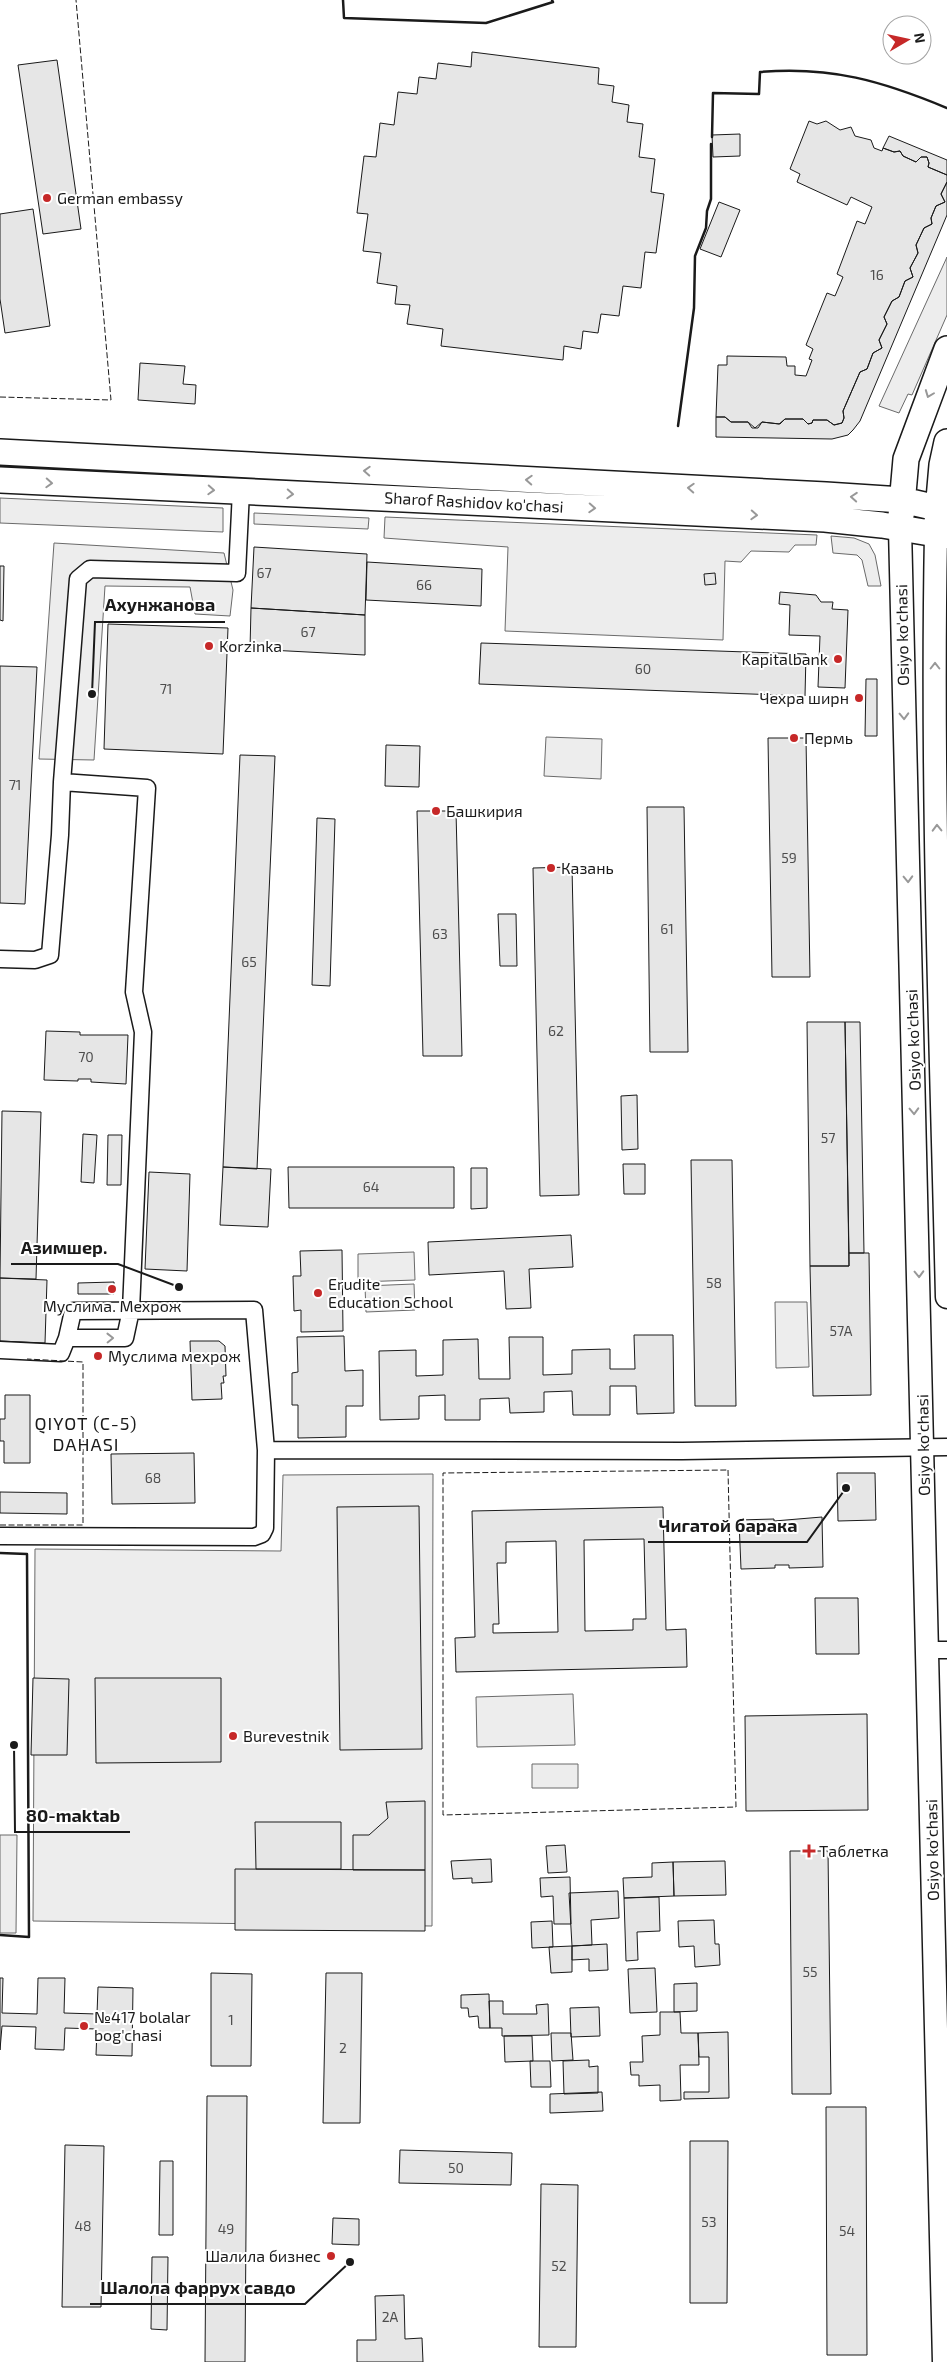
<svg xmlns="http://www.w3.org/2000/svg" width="947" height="2362" font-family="'Exo 2',sans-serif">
<rect width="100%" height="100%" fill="#fff"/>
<path fill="#ededed" stroke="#6a6a6a" d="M947,257V315L912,395L908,394L899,413L879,406Z
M0,498L223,508V532L0,523Z
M254,513L369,518L368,529L254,524Z
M385,517L817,535L816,545H795L789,552L751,551L741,562L725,561L723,640L505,631L508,547L384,538Z
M831,536L854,538L869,544L875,555L881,586H868L862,560L857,555L833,553Z
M54,543L224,553L233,590L230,616L195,614L190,587L105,586L94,760L39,759Z
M546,737L602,739L601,779L544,776Z
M414,1252L415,1280L358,1282V1254Z
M414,1284L415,1310L366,1312L365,1286Z
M775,1302H807L809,1367L776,1368Z
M433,1474L432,1926L33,1921L35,1549L281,1551L283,1475Z
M573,1694L575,1745L477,1747L476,1697Z
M532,1764H578V1788H532Z
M0,1835H17L16,1933H0Z"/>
<path fill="#e6e6e6" stroke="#1a1a1a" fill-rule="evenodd" d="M472,52L599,68L598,84L614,86L612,102L629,105L627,122L643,124L639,157L655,159L651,192L664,194L656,253L645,252L641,288L623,286L619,316L601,314L598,333L583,331L581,349L564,346L563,360L441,346L443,329L407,324L410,305L395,304L397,286L377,283L381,253L363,251L368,214L357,213L364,156L376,157L380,123L394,125L398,92L417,94L419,77L436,79L438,63L471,67Z
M57,60L81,229L43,234L18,65Z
M809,121L817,124L826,121L840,130L851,127L855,136L871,140L874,148L882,151L883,148L894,152L900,151L903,156L916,162L921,157H927L929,163L928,167L947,175V182L941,194L945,202L936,206L931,218L932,224L924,228L916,245L918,253L910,268L913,277L905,281L899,297L892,301L884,317L887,324L879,340L882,348L873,353L867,369L860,372L843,411L844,418L842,423L834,425L827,420H813L812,423L808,424L803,419H785L780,424L762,422L758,428H752L748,422H731L725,417H716L718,365H727V356L786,357L787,366H795V375L806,376L812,360L809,359L813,349L806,345L827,293L835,296L843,277L837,274L857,221L865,224L872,207L851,197L847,205L797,182L800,174L790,169Z
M740,134V156L713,157L712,135Z
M889,136L947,160V175L928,167L929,163L927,157H921L916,162L903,156L900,151L894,152L883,148Z
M947,182V215L860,421L853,430L848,435L832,439L716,437V417H725L731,422H748L755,428L762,422L779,424L785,419H803L808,424L812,423L813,420H827L834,425L842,423L844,418L843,411L860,372L867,369L873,353L882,348L879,340L887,324L884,317L892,301L899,297L905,281L913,277L910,268L918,253L916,245L924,228L932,224L931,218L936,206L945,202L941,194Z
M719,202L740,210L721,257L700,249Z
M33,209L50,326L5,333L0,299V214Z
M140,363L185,366L183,384L196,385L195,404L138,400Z
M254,547L367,554L365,615L251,608Z
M367,562L482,569L481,606L366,600Z
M0,566H4L3,621L0,620Z
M715,573L716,584L705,585L704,574Z
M780,592L816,595L821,602H833L832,609L848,610L845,688L818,687L820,636L789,635L790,605L779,604Z
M251,608L365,615V655L250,649Z
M108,624L228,628L223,754L104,749Z
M481,643L806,654L805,696L479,684Z
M0,666L37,667L25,904L0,903Z
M866,679H877V736H865Z
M768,738H806L810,977H772Z
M386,745L420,746L419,787L385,786Z
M240,755L275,756L257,1169L223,1167Z
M647,807H684L688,1052H650Z
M417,811H456L462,1056H423Z
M317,818L335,819L330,986L312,985Z
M572,867L579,1195L540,1196L533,868Z
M498,914H516L517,966H500Z
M807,1022H845L849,1266H810Z
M845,1022H860L864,1253H849Z
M46,1031L80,1032V1035H128L126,1084L91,1082V1079H78V1081L44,1080Z
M637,1095L638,1149L622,1150L621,1096Z
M2,1111L41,1112L36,1279L0,1278Z
M83,1134L97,1135L94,1183L81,1182Z
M108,1135H122L121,1185H107Z
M691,1160H732L736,1406H695Z
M623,1164H645V1194H624Z
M223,1167L271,1169L268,1227L220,1225Z
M288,1167H454V1208H289Z
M471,1168H487V1208L471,1209Z
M149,1172L190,1174L187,1271L145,1269Z
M571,1235L573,1267L529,1269L531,1308L506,1309L504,1271L429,1275L428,1242Z
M342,1250L343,1331L301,1332V1310L294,1311L293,1276H301L300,1251Z
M849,1253H869L871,1395L813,1396L810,1266H849Z
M0,1278L47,1280L45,1343L0,1341Z
M114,1282V1294H78V1283Z
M634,1335H673L674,1413L637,1414L636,1386H610V1415H573L572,1391L544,1392V1412L510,1413L509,1398L480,1399V1420H445V1395L419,1396V1419L380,1420L379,1351L416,1350V1376L443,1375V1340L478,1339L479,1379H510L509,1337H543V1375L572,1374V1350L610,1349V1369H635Z
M344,1336L345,1371L363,1370V1406H346V1437L298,1438V1405H292V1373L298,1372L297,1337Z
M190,1341H219L225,1346L226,1376H223L224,1383H221L222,1399L192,1400Z
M5,1395H30V1463H4V1441H0V1419H5Z
M194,1453L195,1503L112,1504L111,1454Z
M837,1473H875L876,1520L838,1521Z
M0,1492L67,1493V1514L0,1513Z
M419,1506L422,1749L340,1750L337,1507Z
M663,1507L666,1630L686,1629L687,1667L456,1672L455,1638L475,1637L472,1511ZM644,1539L646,1619H633V1630L585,1631L584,1540ZM556,1541L558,1632L493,1633V1624H499L497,1563H506V1542Z
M822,1517L823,1567L789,1568V1565H775V1568L741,1569L739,1520L774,1519V1521Z
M815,1598H858L859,1654H816Z
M33,1678L69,1679L67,1755H31Z
M95,1678H221V1762L96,1763Z
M867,1714L868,1810L746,1811L745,1716Z
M425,1801V1870H353V1835H369L388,1818L386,1802Z
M255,1822H341V1869H256Z
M565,1845L567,1872L548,1873L546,1846Z
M790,1851H828L831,2094H792Z
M491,1859L492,1882L472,1883V1878L453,1879L451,1861Z
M725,1861L726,1895L674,1896L673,1862Z
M673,1862L674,1896L624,1898L623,1878L652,1877V1863Z
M235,1869L425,1870V1931L235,1930Z
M570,1877L571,1924H554L553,1896L541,1897L540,1878Z
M618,1891L619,1918L591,1920L592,1945L572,1946L569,1893Z
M659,1897L660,1931L637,1932L638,1960L626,1961L624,1898Z
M714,1920L715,1944H719L720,1965L695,1967L694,1946L679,1947L678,1921Z
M552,1921L553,1947L532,1948L531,1922Z
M607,1944L608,1970L589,1971V1959L572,1960V1946Z
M572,1946V1972L551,1973L549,1947Z
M655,1968L657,2012L630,2013L628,1969Z
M211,1973L252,1974L251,2066H211Z
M326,1973H362L360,2123H323Z
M0,1978H3L2,2013L37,2014L38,1978H65L64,2013L97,2014L98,1987L133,1988L132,2056L96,2055L97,2029L65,2028L64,2050L35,2049L36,2027L2,2026L0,2050Z
M697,1983V2011L674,2012V1984Z
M489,1994L490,2028H479L478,2016L469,2017L468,2008H461V1995Z
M489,2001H503V2014H537L536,2005L548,2004L549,2035L502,2036V2028H490Z
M599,2007L600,2036L571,2037L570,2008Z
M660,2012H680L681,2033H698L699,2065H680L681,2100L660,2101V2085L639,2086V2075H631L630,2062H643L642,2036L660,2035Z
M728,2032L729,2098L684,2099V2092H709V2057H699L698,2033Z
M551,2033H571L573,2060L552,2061Z
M504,2036H532L533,2061L505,2062Z
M589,2060V2067L598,2066V2093L564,2094L563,2061Z
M530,2061H550L551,2087H531Z
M602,2092L603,2111L550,2113V2094Z
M207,2096H247L245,2362H205Z
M826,2107H866L867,2355H827Z
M690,2141H728L727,2303H690Z
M65,2145L104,2146L101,2307H62Z
M400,2150L512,2153L511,2185L399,2183Z
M160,2161H173V2235H159Z
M541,2184L578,2185L576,2347H539Z
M333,2218L359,2219V2245L332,2244Z
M152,2257H168L167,2330L151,2329Z
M404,2295L405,2339L422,2338L423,2362H357V2340H376L375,2296Z"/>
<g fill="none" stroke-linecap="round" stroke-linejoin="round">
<defs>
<path id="minor" d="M0,959L35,960L50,955L60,835L62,782
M67,1338H125L131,1310L143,1032L134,992L147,788L62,782L78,579L90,569L237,573L241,491
M0,1350L61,1353L67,1338L73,1311L254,1310L266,1450L265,1528L262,1534L254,1537L0,1536
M266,1450L682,1451L947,1447
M928,1650H947"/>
<path id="secondary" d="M900,528L944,2362
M947,537L936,534C931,788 941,1043 947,1297"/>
<path id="primary" d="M0,452L826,495L902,500L937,508
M0,480L825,519L882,525L936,534L942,465L947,442
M901,516L906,459L947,349"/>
</defs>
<use href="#minor" stroke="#1a1a1a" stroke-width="19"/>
<use href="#secondary" stroke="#1a1a1a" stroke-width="25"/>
<use href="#primary" stroke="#1a1a1a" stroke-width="28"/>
<use href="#minor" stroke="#fff" stroke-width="16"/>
<use href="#secondary" stroke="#fff" stroke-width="22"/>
<use href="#primary" stroke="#fff" stroke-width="25"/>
<path stroke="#1a1a1a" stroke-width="1" stroke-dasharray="6 2.5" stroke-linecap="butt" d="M0,397L111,400L76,0
M728,1470L736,1807L443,1815V1473Z
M0,1525H83V1362L27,1359"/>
<path stroke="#1a1a1a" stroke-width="2.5" d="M343,0L344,18L486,23L553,2L552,0
M712,137L713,93L759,94L760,72C831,66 882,81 947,108
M678,426L694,308L695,256L706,228L707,211L711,199V144
M0,1553L27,1554L29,1937L0,1935"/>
</g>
<defs><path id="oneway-chevron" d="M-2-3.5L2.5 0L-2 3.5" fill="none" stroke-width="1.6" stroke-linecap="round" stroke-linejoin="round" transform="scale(1.25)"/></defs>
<g stroke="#989898">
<use href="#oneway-chevron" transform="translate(929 394) rotate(111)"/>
<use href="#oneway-chevron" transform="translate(367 471) rotate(-177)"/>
<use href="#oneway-chevron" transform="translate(529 480) rotate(-177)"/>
<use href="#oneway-chevron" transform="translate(49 483) rotate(3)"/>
<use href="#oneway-chevron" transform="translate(691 488) rotate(-177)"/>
<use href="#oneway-chevron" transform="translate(211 490) rotate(3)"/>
<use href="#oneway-chevron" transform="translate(290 494) rotate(3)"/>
<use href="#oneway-chevron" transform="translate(854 497) rotate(-176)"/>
<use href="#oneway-chevron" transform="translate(592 508) rotate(3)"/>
<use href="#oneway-chevron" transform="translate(754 515) rotate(3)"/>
<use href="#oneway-chevron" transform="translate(935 666) rotate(-90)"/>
<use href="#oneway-chevron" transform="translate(904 716) rotate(88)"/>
<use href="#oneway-chevron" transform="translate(937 828) rotate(-91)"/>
<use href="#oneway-chevron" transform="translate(908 879) rotate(88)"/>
<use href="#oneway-chevron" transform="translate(914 1111) rotate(88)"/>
<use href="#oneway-chevron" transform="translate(919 1274) rotate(88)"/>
<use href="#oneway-chevron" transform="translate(110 1338) rotate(-1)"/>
</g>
<g fill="#c62828" stroke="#fff" stroke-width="2">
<circle cx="47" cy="198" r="5"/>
<circle cx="209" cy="646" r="5"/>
<circle cx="838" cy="659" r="5"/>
<circle cx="859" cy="698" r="5"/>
<circle cx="794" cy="738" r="5"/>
<circle cx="436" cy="811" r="5"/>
<circle cx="551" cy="868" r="5"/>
<circle cx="112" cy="1289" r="5"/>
<circle cx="318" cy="1293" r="5"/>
<circle cx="98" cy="1356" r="5"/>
<circle cx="233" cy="1736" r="5"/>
<path d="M806.5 1843.5h5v5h5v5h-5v5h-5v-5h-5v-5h5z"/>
<circle cx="84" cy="2026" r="5"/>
<circle cx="331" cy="2256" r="5"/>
</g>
<g text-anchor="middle" stroke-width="4" stroke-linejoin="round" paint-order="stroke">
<g font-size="14" fill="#4d4d4d">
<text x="877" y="280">16</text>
<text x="264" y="578">67</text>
<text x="424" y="590">66</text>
<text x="308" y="637">67</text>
<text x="643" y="674">60</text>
<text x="166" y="694">71</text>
<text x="15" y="790">71</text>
<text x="789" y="863">59</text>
<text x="667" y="934">61</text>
<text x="440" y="939">63</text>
<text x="249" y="967">65</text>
<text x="556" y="1036">62</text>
<text x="86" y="1062">70</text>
<text x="828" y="1143">57</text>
<text x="371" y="1192">64</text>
<text x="714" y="1288">58</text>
<text x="841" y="1336">57A</text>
<text x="153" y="1483">68</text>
<text x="810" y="1977">55</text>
<text x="231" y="2025">1</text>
<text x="343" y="2053">2</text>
<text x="456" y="2173">50</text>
<text x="709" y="2227">53</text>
<text x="83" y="2231">48</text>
<text x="226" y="2234">49</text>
<text x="847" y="2236">54</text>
<text x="559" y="2271">52</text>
<text x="390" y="2322">2А</text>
</g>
<g font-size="16" fill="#1a1a1a" stroke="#fff" text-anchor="start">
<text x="57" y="204">German embassy</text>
<text x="219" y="652">Korzinka</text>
<text x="828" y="665" text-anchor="end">Kapitalbank</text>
<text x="849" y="704" text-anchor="end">Чехра ширн</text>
<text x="804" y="744">Пермь</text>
<text x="446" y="817">Башкирия</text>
<text x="561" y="874">Казань</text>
<text x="328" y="1290">Erudite<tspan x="328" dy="18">Education School</tspan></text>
<text x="112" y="1312" text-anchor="middle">Муслима. Мехрож</text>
<text x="108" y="1362">Муслима мехрож</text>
<text x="243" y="1742">Burevestnik</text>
<text x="819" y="1857">Таблетка</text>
<text x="94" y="2023">№417 bolalar<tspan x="94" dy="18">bog'chasi</tspan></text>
<text x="321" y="2262" text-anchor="end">Шалила бизнес</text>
</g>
<g font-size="16" fill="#1a1a1a" stroke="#fff">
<text transform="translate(474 502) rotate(3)" y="6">Sharof Rashidov ko'chasi</text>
<text transform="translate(902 635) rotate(-91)" y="6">Osiyo ko'chasi</text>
<text transform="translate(913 1040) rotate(-92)" y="6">Osiyo ko'chasi</text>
<text transform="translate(923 1445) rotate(-91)" y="6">Osiyo ko'chasi</text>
<text transform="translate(932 1850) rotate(-91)" y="6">Osiyo ko'chasi</text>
</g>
<g font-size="18" letter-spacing="1" fill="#1a1a1a" stroke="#fff">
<text x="86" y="1430">QIYOT (C-5)<tspan x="86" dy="21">DAHASI</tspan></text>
</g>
</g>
<path fill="none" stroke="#1a1a1a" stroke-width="2" d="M92 694L95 622H225M179 1287L118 1264H11M846 1488L807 1542H648M14 1745L15 1832H130M350 2262L305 2304H90"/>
<g fill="#1a1a1a" stroke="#fff" stroke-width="2">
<circle cx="92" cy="694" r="5"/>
<circle cx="179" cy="1287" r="5"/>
<circle cx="846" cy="1488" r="5"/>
<circle cx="14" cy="1745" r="5"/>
<circle cx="350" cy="2262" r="5"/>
</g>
<g font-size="18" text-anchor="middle" font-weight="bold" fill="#1a1a1a" stroke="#fff" stroke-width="4" stroke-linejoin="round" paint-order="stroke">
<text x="160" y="611">Ахунжанова</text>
<text x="64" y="1254">Азимшер.</text>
<text x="728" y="1532">Чигатой барака</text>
<text x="73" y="1822">80-maktab</text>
<text x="198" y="2294">Шалола фаррух савдо</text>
</g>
<g transform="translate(907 40) rotate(81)"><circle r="24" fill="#ffffff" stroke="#a3a3a3"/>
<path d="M0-4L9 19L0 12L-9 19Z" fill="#c62828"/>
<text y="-8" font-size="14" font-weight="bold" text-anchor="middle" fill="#1a1a1a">N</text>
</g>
</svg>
